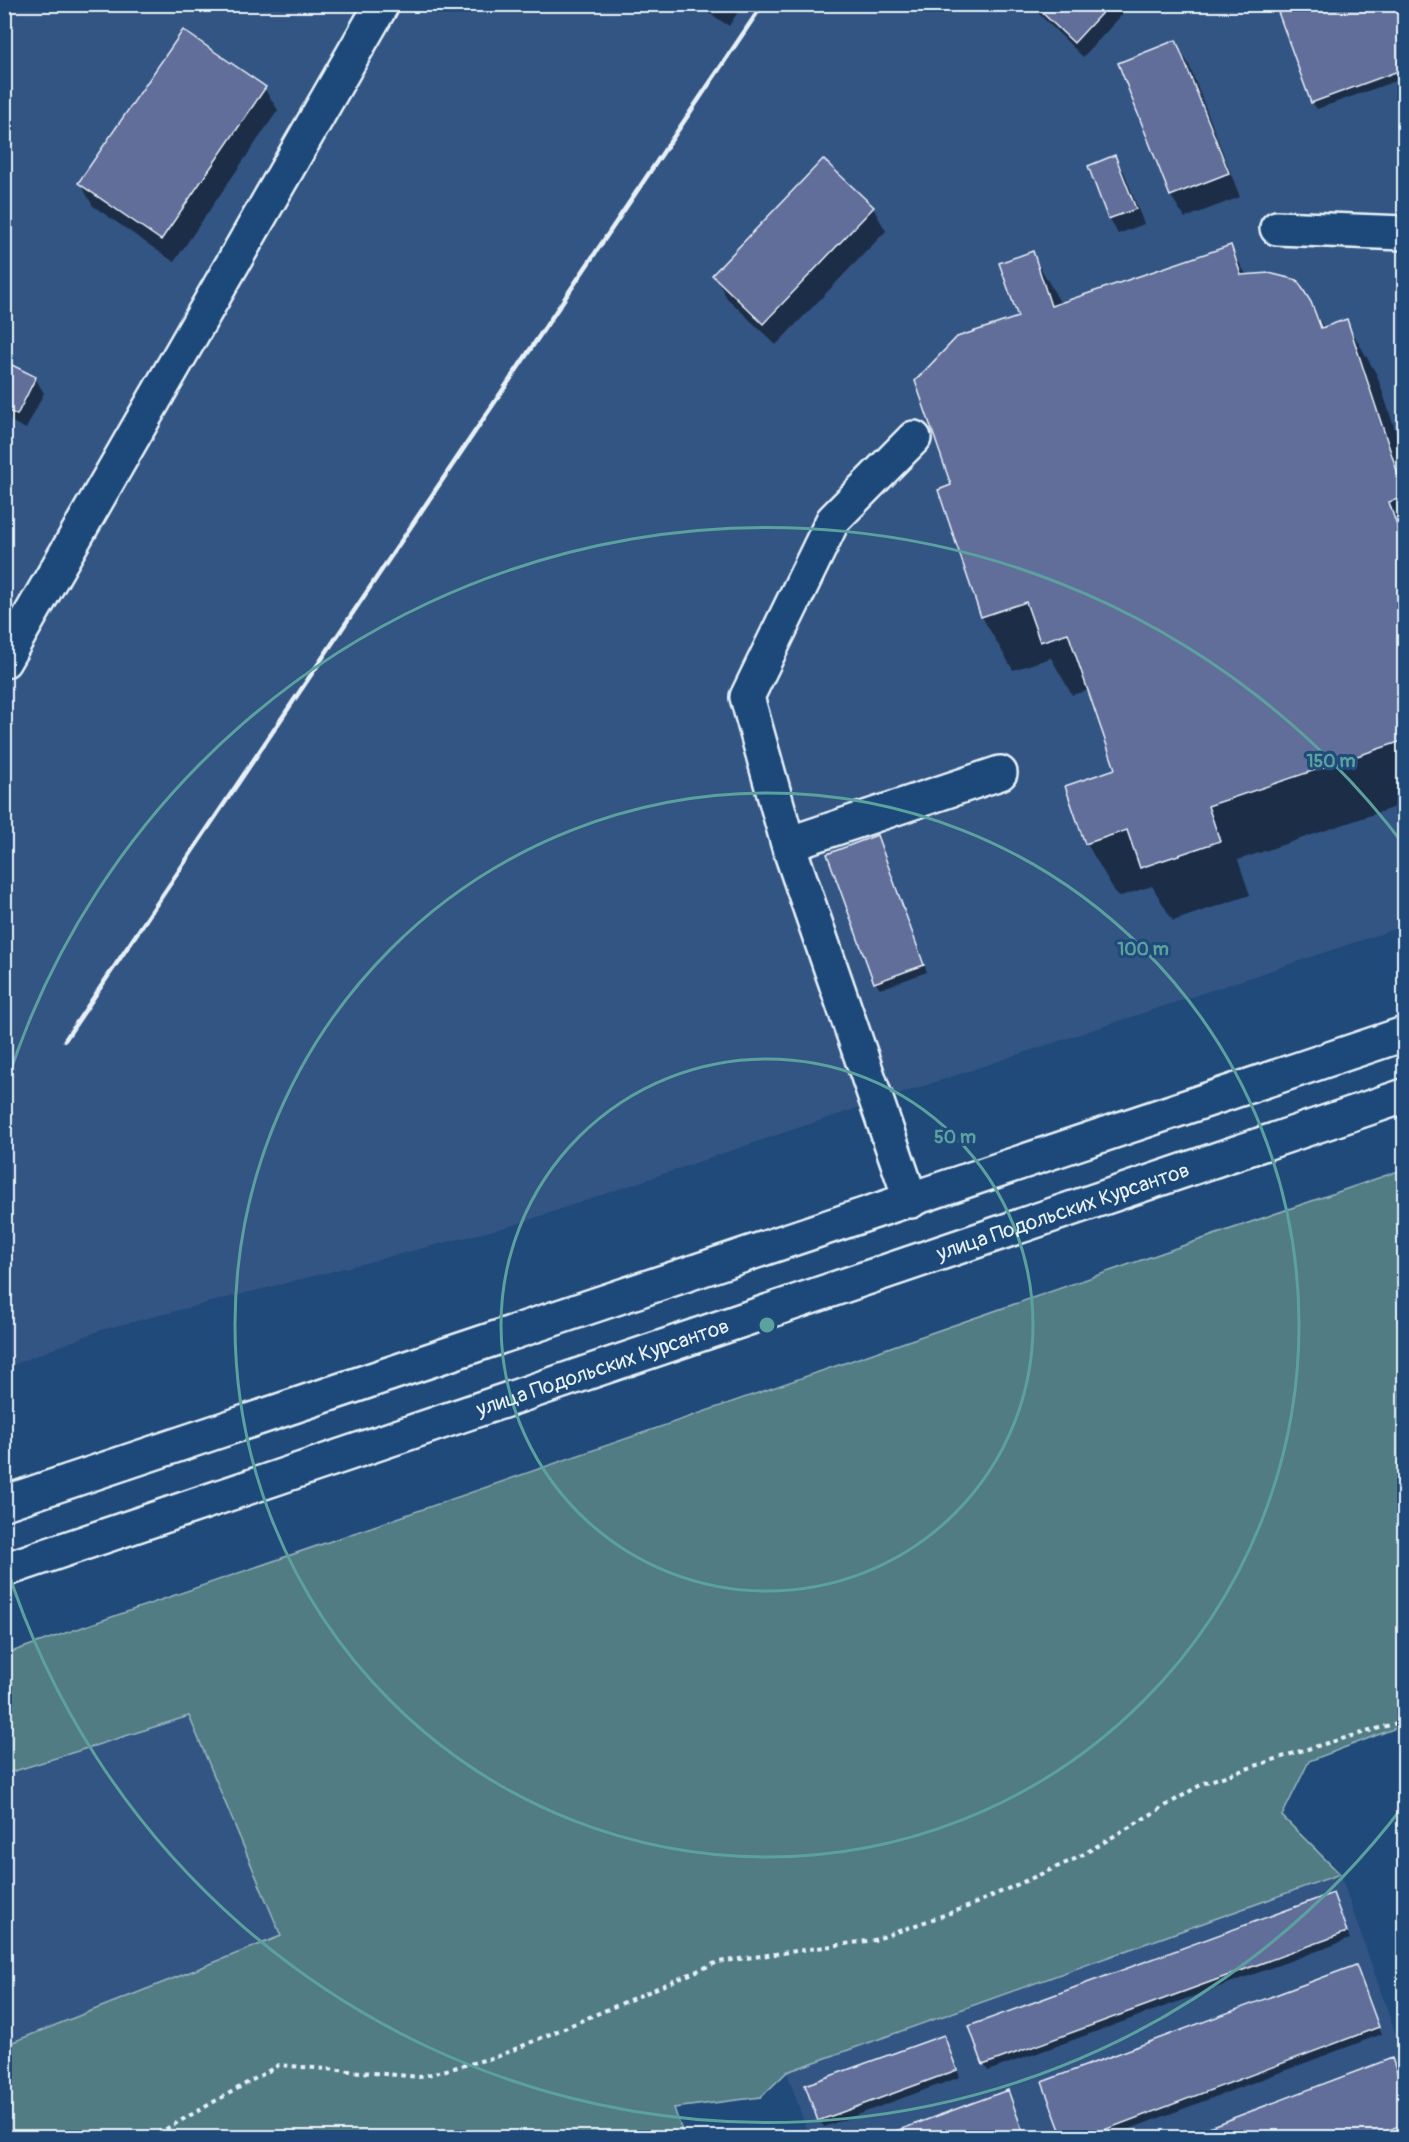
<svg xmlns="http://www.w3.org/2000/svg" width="1409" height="2142" font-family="Pangolin,sans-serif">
<rect width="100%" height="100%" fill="#1f4a7a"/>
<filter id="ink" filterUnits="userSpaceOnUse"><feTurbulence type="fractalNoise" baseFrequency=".0167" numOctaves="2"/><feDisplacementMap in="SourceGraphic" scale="12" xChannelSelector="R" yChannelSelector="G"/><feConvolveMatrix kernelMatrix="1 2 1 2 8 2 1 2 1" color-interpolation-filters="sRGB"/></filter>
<g filter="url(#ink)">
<path fill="#335584" d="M5,5H1404V926L780,1134L514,1225L101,1330L5,1368Z
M189,1716L282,1936L5,2045V1774Z
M1340,1874L1404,2058V2137H809L787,2072Z"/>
<path fill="#517c84" stroke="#9cb6be" stroke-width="1.5" d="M1404,1169V1725L1309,1761L1282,1816L1340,1874L787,2072L761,2097L674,2108L684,2137H5V2045L281,1936L189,1716L5,1774V1654Z"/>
<path fill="#0007" d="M695,4H743L729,26Z
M1029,4H1132L1083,57Z
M1304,4H1404V78L1317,109L1312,102Z
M1176,42L1189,65L1240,197L1185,218L1171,196L1120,63Z
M264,88L278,110L174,262L93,206L80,183Z
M1115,157L1124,172L1144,224L1118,234L1110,219L1090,167Z
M824,161L873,208L886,231L776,345L727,298L714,275Z
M1230,247L1247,276L1310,303L1324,328L1346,321L1377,375L1404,457V804L1238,860L1250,895L1173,921L1152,886L1118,897L1087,844L1067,787L1117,770L1089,690L1072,695L1051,658L1013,670L982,617L940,491L953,486L1020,318L1032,253L1061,304Z
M4,362L35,378L44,393L26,429L4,418Z
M876,837L927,972L880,989L875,982Z
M1332,1895L1350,1939L988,2071L984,2064Z
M1355,1966L1382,2034L1106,2138H1064Z
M944,2037L960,2077L824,2127L820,2120Z
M1395,2067L1404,2092V2133L1392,2138H1184Z"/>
<path fill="#626e9a" stroke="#e8f1f8" stroke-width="1.5" d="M1033,4H1110L1074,43Z
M1300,4H1404V69L1311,103L1278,12Z
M183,30L266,87L161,240L78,183Z
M1176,40L1229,173L1170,196L1118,63Z
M1115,155L1136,209L1108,219L1088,166Z
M823,159L874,207L763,324L712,275Z
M1231,245L1241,275L1269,273L1297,280L1311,302L1321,328L1347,319L1404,492V497L1389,502L1404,547V748L1402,741L1208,806L1220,841L1140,868L1127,830L1085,844L1065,786L1115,769L1068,633L1040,642L1026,602L981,617L938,490L951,485L915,381L957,337L1018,317L999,263L1033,251L1051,306Z
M4,361L36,377L17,415L4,409Z
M877,835L924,965L874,983L827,854Z
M1333,1893L1347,1932L983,2065L969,2026Z
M1356,1965L1379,2027L1083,2138H1063L1042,2082Z
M944,2035L957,2070L818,2121L805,2085Z
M1392,2058L1404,2093V2124L1369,2138H1180Z
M1008,2090L1025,2138H877Z"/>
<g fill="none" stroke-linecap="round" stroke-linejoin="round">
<defs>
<path id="minor" d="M1277,228L1404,233
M4,661L382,4
M788,844L1000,773
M911,1201L788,844L747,697L833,520L914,438"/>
<g id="major">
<path d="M4,1503L1404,1034"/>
<path id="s1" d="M4,1570L1404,1096"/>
</g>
</defs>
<use href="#minor" stroke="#e8f1f8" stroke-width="38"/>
<use href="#major" stroke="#e8f1f8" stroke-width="38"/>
<path stroke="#e8f1f8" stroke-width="4" stroke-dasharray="4.5 4.5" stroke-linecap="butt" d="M150,2138L279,2065L420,2077L499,2056L718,1962L874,1940L967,1907L1077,1858L1204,1783L1297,1752L1404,1721"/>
<use href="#minor" stroke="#1f4a7a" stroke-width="33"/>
<use href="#major" stroke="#1f4a7a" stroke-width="33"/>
<path stroke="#e8f1f8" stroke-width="4.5" d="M65,1040L763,4"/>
</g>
</g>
<g fill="none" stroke="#5ba19e" stroke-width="3">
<circle cx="767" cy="1325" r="266"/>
<circle cx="767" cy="1325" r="532"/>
<path d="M1404 1805A798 798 0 0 1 6 1565M6 1085A798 798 0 0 1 1404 845"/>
</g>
<g text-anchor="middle" stroke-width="6" stroke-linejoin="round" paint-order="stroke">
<g font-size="21" fill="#e8f1f8" stroke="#1f4a7a">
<text dy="7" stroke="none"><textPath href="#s1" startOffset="1118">улица Подольских Курсантов</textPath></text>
<text dy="7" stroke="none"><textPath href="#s1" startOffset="632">улица Подольских Курсантов</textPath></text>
</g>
</g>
<circle cx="767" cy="1325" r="9" fill="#5ba19e" stroke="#1f4a7a" stroke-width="3"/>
<g font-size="18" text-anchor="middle" font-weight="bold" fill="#5ba19e" stroke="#1f4a7a" stroke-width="6" stroke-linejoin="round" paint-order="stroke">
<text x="1331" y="767">150 m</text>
<text x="1143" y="955">100 m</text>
<text x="955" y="1143">50 m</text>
</g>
<rect width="1409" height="2142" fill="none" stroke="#1f4a7a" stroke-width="24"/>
<rect x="12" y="12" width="1385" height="2118" fill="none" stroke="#e8f1f8" stroke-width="2" filter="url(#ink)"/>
</svg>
